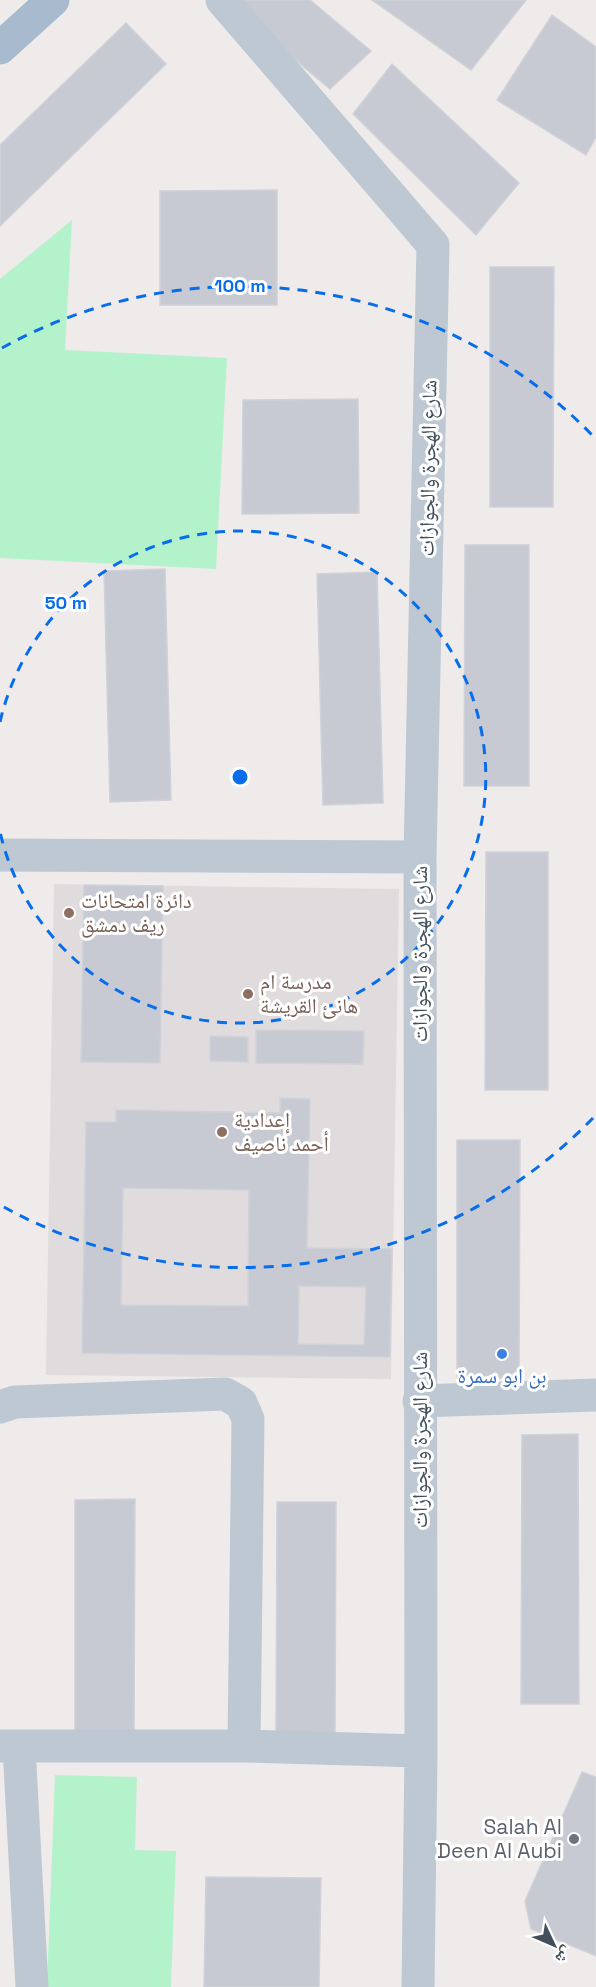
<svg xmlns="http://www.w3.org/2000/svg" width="596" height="1987" font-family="'Space Grotesk','Noto Naskh Arabic',sans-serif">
<rect width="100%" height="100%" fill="#efebeb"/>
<path fill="#e0dcdd" d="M54,884L399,889L391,1379L46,1375Z"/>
<path fill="#b4f2cb" d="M72,220L65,350L227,358L216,569L0,558V279Z
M55,1775L137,1777L135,1850L176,1851L171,1987H47Z"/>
<path fill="#c7cad2" stroke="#cfd2d8" stroke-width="1.5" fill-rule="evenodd" d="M224,0H310L371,51L330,89Z
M372,0H526L471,70Z
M552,15L596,47V137L586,155L497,100Z
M126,23L166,64L0,226V145Z
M392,64L519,183L476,235L353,114Z
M277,190V305H160V191Z
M490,267H554L553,507H490Z
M358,399L359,513L242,514L243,400Z
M465,545H529V786H464Z
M165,569L171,800L110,802L104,571Z
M377,572L383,803L323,805L317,574Z
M486,852H548V1090H485Z
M84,885L163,886L160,1063L81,1062Z
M256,1030L364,1031L363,1064L256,1063Z
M210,1036L248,1037V1062L210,1061Z
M280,1098L310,1099L307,1248L392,1249L390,1357L82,1353L86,1122H116V1110L280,1113ZM123,1188L249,1190L248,1306L121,1305ZM299,1286L366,1287L364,1345L298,1344Z
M457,1140H520L519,1378H457Z
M578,1434L579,1704H521L522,1435Z
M135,1499L134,1734L75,1735V1500Z
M277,1502H336L335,1737H276Z
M582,1772L596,1777V1956L531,1929L525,1901Z
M206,1877L321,1878L319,1987H204Z"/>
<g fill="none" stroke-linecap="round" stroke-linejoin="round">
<path stroke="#bdc8d3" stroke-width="33" d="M222,0L433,245L420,857L421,1751L418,1987
M0,855L420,857
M419,1401L596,1395
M0,1407L15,1402L225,1394L241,1403L248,1419L244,1746
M0,1746H244L421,1751
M19,1747L32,1987"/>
<path stroke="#a8bbce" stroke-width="33" d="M0,48L53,0"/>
</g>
<g fill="none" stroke="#086dec" stroke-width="3" stroke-dasharray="10 8">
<path d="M0 722A246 246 0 1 1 0 832"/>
<path d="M593 1118A491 491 0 0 1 2 1206M2 348A491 491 0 0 1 593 436"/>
</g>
<g fill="#8d6e63" stroke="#fff" stroke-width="2">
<circle cx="69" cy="913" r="6"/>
<circle cx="248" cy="994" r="6"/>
<circle cx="222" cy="1132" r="6"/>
</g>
<circle fill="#3f7fe0" stroke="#fff" stroke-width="2" cx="502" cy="1354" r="6"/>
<circle fill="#6b7280" stroke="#fff" stroke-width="2" cx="574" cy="1839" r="6"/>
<g text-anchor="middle" stroke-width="6" stroke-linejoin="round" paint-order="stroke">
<g font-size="21" fill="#424f5b" stroke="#fff">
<text transform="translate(428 468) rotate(-89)" y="7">شارع الهجرة والجوازات</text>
<text transform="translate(420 954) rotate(-90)" y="7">شارع الهجرة والجوازات</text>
<text transform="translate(420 1440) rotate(-90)" y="7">شارع الهجرة والجوازات</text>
</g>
<g font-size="21" fill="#785e54" stroke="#fff" text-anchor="start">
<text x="81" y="908">دائرة امتحانات<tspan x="81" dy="24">ريف دمشق</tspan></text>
<text x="260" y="989">مدرسة ام<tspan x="260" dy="24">هانئ القريشة</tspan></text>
<text x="234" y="1127">إعدادية<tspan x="234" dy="24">أحمد ناصيف</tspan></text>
</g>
<g font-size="21" fill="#366cbe" stroke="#fff">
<text x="502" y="1383">بن ابو سمرة</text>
</g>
<g font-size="21" fill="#5b616d" stroke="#fff" text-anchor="end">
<text x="562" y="1834">Salah Al<tspan x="562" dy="24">Deen Al Aubi</tspan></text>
</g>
</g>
<circle cx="240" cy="777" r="9" fill="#086dec" stroke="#fff" stroke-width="3"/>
<g font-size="18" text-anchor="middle" font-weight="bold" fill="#086dec" stroke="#fff" stroke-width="6" stroke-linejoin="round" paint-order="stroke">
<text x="240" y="292">100 m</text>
<text x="66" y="609">50 m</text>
</g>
<g transform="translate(554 1945) rotate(134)" stroke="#ffffff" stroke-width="4.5" paint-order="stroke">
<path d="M0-4.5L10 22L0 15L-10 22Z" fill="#424f5b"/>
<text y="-9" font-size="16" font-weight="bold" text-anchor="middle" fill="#424f5b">ش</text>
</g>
</svg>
